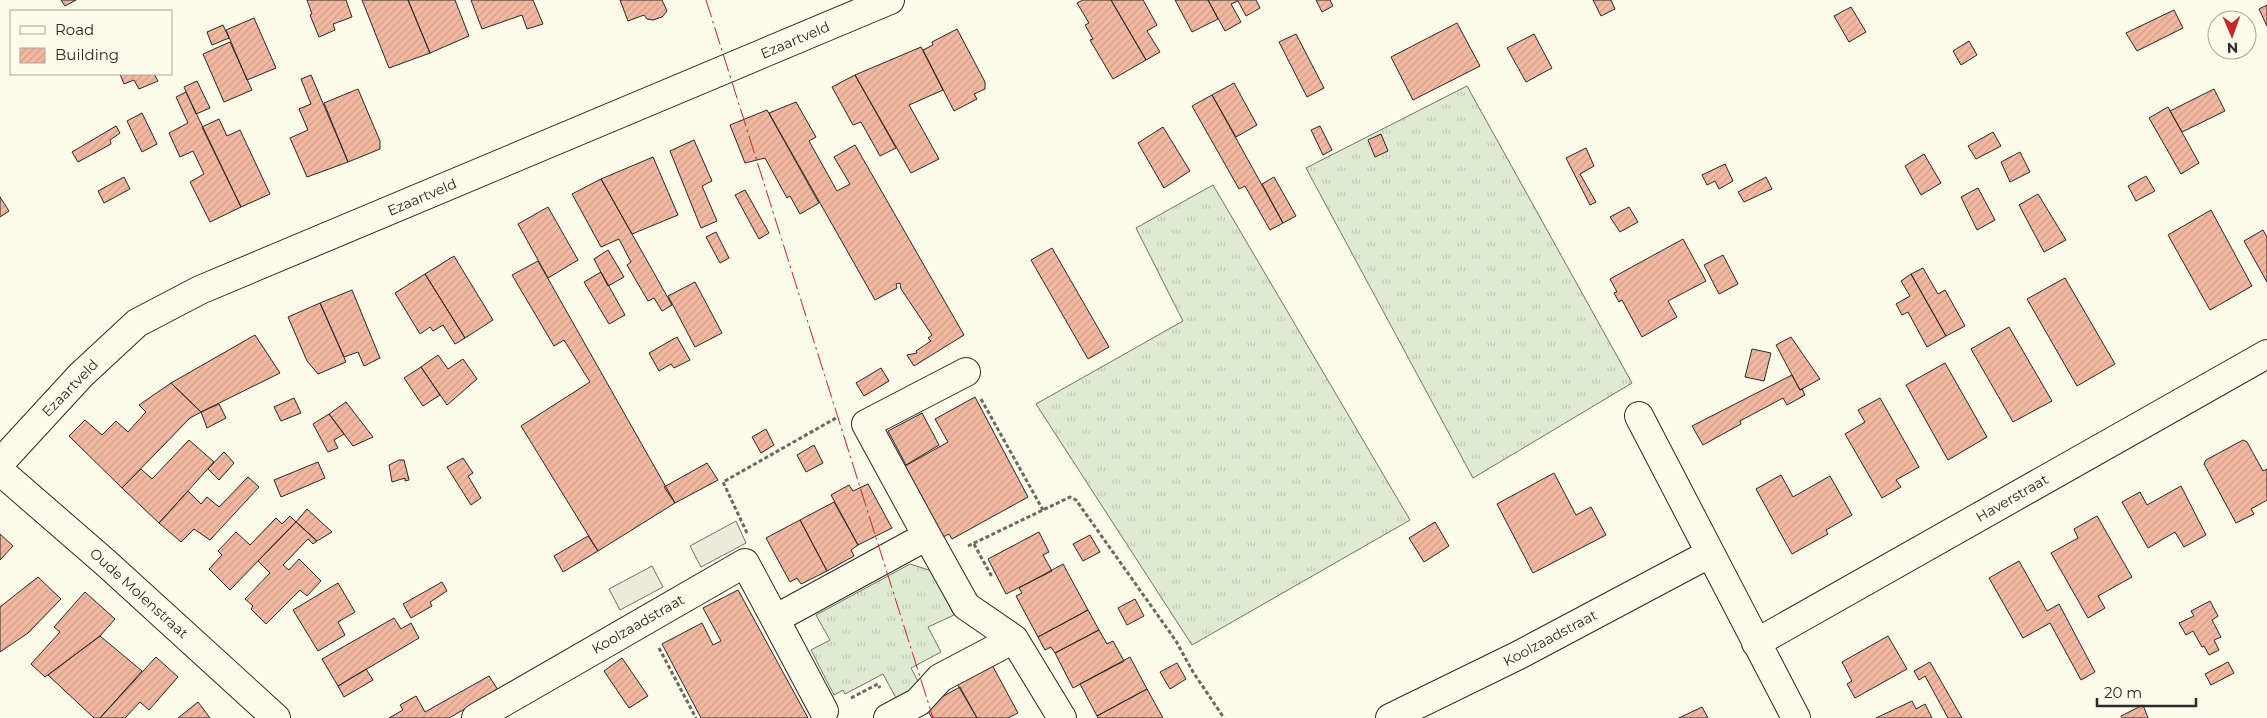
<svg xmlns="http://www.w3.org/2000/svg" width="2267" height="718" font-family="Montserrat,sans-serif">
<defs>
<pattern id="grass-tufts" width="24" height="20" patternUnits="userSpaceOnUse" patternTransform="scale(1.25)"><rect width="24" height="20" fill="#deebd1"/><path d="M3 7l-1-3M5 7V3M7 7l1-3M15 17l-1-3M17 17v-4M19 17l1-3" fill="none" stroke="#bfcab4"/></pattern>
<pattern id="building-hatch" width="6" height="6" patternUnits="userSpaceOnUse" patternTransform="scale(1.25)"><rect width="6" height="6" fill="#f2b8a0"/><path d="M-1 1l2-2M0 6l6-6M5 7l2-2" fill="none" stroke="#d09e8a"/></pattern>
</defs>
<rect width="100%" height="100%" fill="#fdfbea"/>
<path fill="url(#grass-tufts)" stroke="#74746e" d="M1467,86L1632,383L1473,478L1306,168Z
M1213,185L1410,520L1192,645L1036,404L1183,321L1136,228Z
M910,564L932,571L954,615L928,627L941,652L911,668L920,685L896,698L883,674L845,694L843,690L834,695L811,650L830,640L816,615Z"/>
<path fill="#eceadb" stroke="#74746e" d="M736,521L746,543L701,567L690,546Z
M652,566L663,587L620,610L609,589Z"/>
<path fill="url(#building-hatch)" stroke="#2b2b2b" d="M61,0H76L65,6Z
M307,0H346L352,17L333,24L335,30L319,37L310,15L312,14Z
M362,0H408L430,53L389,68Z
M408,0H455L469,36L430,53Z
M471,0H533L543,24L527,29L522,15L482,29Z
M620,0H662L667,11L662,17L653,20L647,19L644,15L628,21Z
M1083,0H1111L1146,60L1113,79L1090,40L1093,39L1085,25L1089,23L1077,3Z
M1111,0H1143L1157,25L1147,31L1160,52L1146,60Z
M1175,0H1208L1218,19L1192,32Z
M1208,0H1256L1260,8L1246,16L1238,1L1231,4L1241,22L1225,31Z
M1316,0H1330L1333,6L1322,12Z
M1593,0H1611L1615,9L1601,16Z
M2267,5V26L2259,9Z
M1851,7L1866,32L1849,42L1834,16Z
M2174,10L2183,28L2137,51L2126,33Z
M254,18L276,68L247,80L226,30Z
M1457,23L1480,66L1413,100L1391,57Z
M223,25L229,38L212,45L207,32Z
M957,29L985,82V89L974,94L977,99L954,111L923,50L933,45L932,42Z
M1296,34L1324,88L1307,97L1279,42Z
M1534,34L1552,68L1526,82L1507,48Z
M1969,41L1977,55L1961,65L1953,51Z
M230,42L252,90L224,102L203,54Z
M921,47L943,90L909,105L939,159L911,173L855,75Z
M120,74H154L158,81L139,89L134,80L124,84Z
M311,75L348,162L307,177L290,138L308,130L299,109L311,104L301,79Z
M855,75L896,148L880,156L861,122L853,125L832,87Z
M197,81L210,108L196,114L184,87Z
M1234,83L1257,125L1236,137L1212,95Z
M358,89L380,141V149L348,162L324,103Z
M2214,89L2225,111L2182,132L2170,111Z
M186,92L241,207L210,222L190,182L204,174L193,151L180,157L169,133L188,123L176,97Z
M1212,95L1283,223L1270,230L1245,186L1239,189L1192,106Z
M796,102L816,137L809,141L837,191L850,184L834,157L855,145L964,335L914,366L907,355L917,353L916,351L931,341L928,338L932,335L901,289L900,283L896,284L897,288L875,300L769,113Z
M2168,107L2199,163L2181,174L2149,118Z
M767,110L819,203L800,214L790,196L787,198L765,158L745,163L730,125Z
M142,113L157,144L142,152L127,121Z
M219,119L227,136L240,130L270,194L241,207L202,127Z
M116,126L120,133L110,140L111,144L78,162L72,152Z
M1320,126L1332,150L1323,155L1311,130Z
M1163,127L1190,171L1164,188L1138,143Z
M1993,132L2001,146L1976,159L1968,146Z
M1381,134L1388,151L1375,157L1368,140Z
M694,140L712,181L702,186L717,221L701,228L670,151Z
M1586,148L1594,166L1580,174L1596,202L1590,205L1566,158Z
M2020,152L2030,172L2010,182L2001,162Z
M1924,154L1941,183L1921,195L1905,166Z
M653,157L678,215L632,234L601,179Z
M1725,164L1733,181L1719,189L1715,181L1707,185L1702,175Z
M2146,176L2155,191L2136,201L2128,186Z
M124,177L130,189L104,203L98,191Z
M1274,177L1296,216L1283,223L1262,184Z
M1766,177L1772,189L1744,202L1738,192Z
M601,179L672,305L662,311L654,298L648,301L627,265L631,262L619,239L601,247L572,194Z
M1978,188L1995,220L1977,230L1961,197Z
M745,190L769,233L759,239L735,195Z
M2038,194L2066,240L2044,252L2019,205Z
M0,197L9,211L0,217Z
M548,207L578,260L548,278L518,224Z
M1629,207L1638,222L1620,232L1610,217Z
M2211,210L2252,286L2210,310L2168,235Z
M2263,230L2267,237V282L2244,241Z
M716,232L729,258L720,263L706,237Z
M1683,239L1706,281L1668,301L1677,317L1642,337L1622,300L1619,302L1614,293L1617,292L1610,279Z
M1052,248L1109,347L1088,359L1031,260Z
M608,250L624,277L608,286L594,259Z
M1723,255L1738,284L1719,294L1704,265Z
M454,256L493,320L465,338L425,274Z
M538,261L675,503L598,551L521,426L590,382L564,340L554,346L512,275Z
M1923,268L1938,294L1945,290L1965,326L1946,336L1911,274Z
M601,272L625,315L609,324L584,282Z
M425,274L465,338L455,344L443,325L433,331L430,327L420,334L395,293Z
M1911,274L1946,336L1927,347L1908,312L1902,315L1896,304L1910,296L1901,281Z
M2065,278L2115,364L2077,386L2027,299Z
M695,282L722,333L695,347L668,296Z
M352,290L380,358L364,366L358,352L344,357L320,303Z
M320,303L346,362L318,374L307,361L288,317Z
M2009,327L2052,401L2013,422L1971,349Z
M255,335L280,373L201,412L171,383Z
M677,337L690,360L674,368L671,364L659,371L649,353Z
M1791,337L1820,379L1800,390L1776,345Z
M1752,349L1771,353L1764,381L1745,377Z
M438,355L448,369L463,359L477,379L447,405L421,367Z
M1945,363L1987,437L1948,460L1906,385Z
M421,367L440,395L423,406L404,378Z
M881,368L889,381L864,396L856,383Z
M1792,375L1800,390L1802,389L1805,395L1787,405L1783,398L1740,421L1741,424L1703,445L1692,426Z
M171,383L201,412L190,418L122,488L69,436L85,420L102,435L116,421L128,432L146,412L139,405Z
M975,397L1028,497L952,539L949,534L943,537L905,466L948,442L935,419Z
M294,398L301,413L281,421L274,407Z
M1880,398L1919,467L1896,480L1901,487L1882,498L1845,434L1865,422L1858,410Z
M346,402L373,437L353,446L329,414Z
M219,404L226,418L207,428L201,412Z
M922,413L939,445L906,465L888,431Z
M329,414L344,434L334,440L338,448L328,452L313,424Z
M766,429L774,445L761,453L752,437Z
M189,440L214,462L159,523L122,488L141,469L152,479Z
M2243,440L2247,442L2263,471L2267,469V500L2251,509L2254,514L2236,523L2204,464L2206,460Z
M814,445L823,463L806,472L797,455Z
M224,452L234,463L219,480L208,469Z
M463,458L473,473L468,476L481,498L471,505L447,467Z
M399,460H404L409,480L405,481V478L392,482L389,465Z
M318,462L325,478L281,497L274,480Z
M707,463L718,480L675,503L664,487Z
M1554,473L1576,515L1591,507L1606,535L1533,573L1497,504Z
M1781,475L1793,497L1830,476L1852,515L1826,530L1828,534L1792,554L1756,489Z
M248,477L259,487L210,540L194,529L181,542L159,523L188,491L201,504L207,497L219,507Z
M868,484L892,528L858,545L831,495L849,485L853,491Z
M2181,486L2206,535L2184,547L2175,532L2148,548L2122,502L2140,492L2147,505Z
M834,502L858,545L851,550L854,556L827,571L800,520Z
M307,509L332,532L317,541L296,522Z
M290,516L296,522L230,590L209,569L222,555L218,551L236,532L250,545L276,518L282,524Z
M2097,516L2132,577L2098,596L2105,608L2088,618L2051,553L2078,538L2074,529Z
M800,520L827,571L801,584L797,578L790,582L766,538Z
M296,522L317,541L313,544L308,539L283,565L289,570L299,559L321,581L307,596L300,590L266,624L251,609L253,606L245,599L270,573L258,561Z
M1435,522L1449,546L1424,562L1409,538Z
M1039,532L1049,552L1043,555L1052,571L1006,594L988,559Z
M0,534L13,546L0,560Z
M1090,535L1100,552L1083,561L1073,544Z
M588,536L598,551L563,572L554,556Z
M2019,561L2047,611L2059,604L2095,672L2081,680L2050,623L2023,638L1989,578Z
M1063,564L1088,610L1038,637L1016,596L1022,593L1019,588Z
M38,577L61,599L28,633L0,652V607Z
M442,582L447,591L430,602L432,606L411,618L403,604Z
M338,583L355,612L338,622L345,635L318,651L293,610Z
M738,590L808,718H701L662,644L702,623L713,645L721,641L703,608Z
M85,592L115,619L100,636L45,677L31,664L60,632L54,627Z
M1135,599L1144,616L1127,625L1118,608Z
M2210,601L2218,616L2212,620L2221,637L2214,640L2219,650L2209,655L2204,646L2202,647L2193,631L2186,635L2179,623L2194,616L2191,611Z
M1088,610L1099,630L1055,653L1051,647L1045,650L1038,637Z
M394,618L401,629L411,623L419,638L338,686L322,659Z
M1099,630L1107,644L1113,641L1124,661L1073,688L1055,653Z
M100,636L142,671L100,718H94L48,675Z
M1888,636L1907,669L1855,698L1847,684L1852,681L1842,662Z
M156,657L178,677L149,710L140,702L125,718H100Z
M1130,657L1147,689L1097,716L1080,684Z
M622,658L648,696L629,708L604,671Z
M1930,662L1962,718H1948L1925,676L1919,680L1914,671Z
M2228,662L2234,673L2211,685L2205,674Z
M991,663L1018,713L1008,718H977L956,682Z
M1177,663L1186,679L1170,689L1160,672Z
M366,669L373,680L344,697L338,686Z
M489,676L498,690L449,718H389L403,710L400,705L416,696L425,712Z
M960,687L977,718H932L925,706Z
M1147,689L1163,718H1098L1097,716Z
M1912,701L1916,709L1925,704L1932,718H1876Z
M198,702L210,718H178Z
M2143,705L2148,718H2122L2121,716Z
M1702,707L1708,718H1679Z"/>
<g fill="none" stroke-linecap="round" stroke-linejoin="round">
<defs>
<path id="street" d="M1639,416L1796,718
M0,463L81,375L137,323L200,290L890,0
M0,471L106,563L276,718
M927,536L866,424L966,372
M775,619L824,711
M1756,643L2267,354
M476,718L745,563L775,619L927,536L966,606L1014,639L1062,718
M888,718L918,702L940,678L1014,639
M1390,718L1519,655L1709,554"/>
</defs>
<use href="#street" stroke="#2b2b2b" stroke-width="30"/>
<path stroke="#6a6964" stroke-width="3" stroke-dasharray="4 2.5" stroke-linecap="butt" d="M981,399L1043,510
M747,533L723,482L836,418
M974,544L992,577
M968,546L1070,497L1076,500L1176,641L1193,672L1224,718
M659,648L696,718
M851,698L878,684L880,688"/>
<use href="#street" stroke="#fdfbea" stroke-width="28"/>
<path stroke="#c62828" stroke-width="1" stroke-dasharray="18 4 2.5 4" stroke-linecap="butt" d="M706,0L933,718"/>
</g>
<g text-anchor="middle" stroke-width="4" stroke-linejoin="round" paint-order="stroke">
<g font-size="14" fill="#2b2b2b" stroke="#fdfbea">
<text transform="translate(795 40) rotate(-23)" y="5">Ezaartveld</text>
<text transform="translate(422 197) rotate(-23)" y="5">Ezaartveld</text>
<text transform="translate(70 388) rotate(-46)" y="5">Ezaartveld</text>
<text transform="translate(2012 498) rotate(-30)" y="5">Haverstraat</text>
<text transform="translate(139 593) rotate(42)" y="5">Oude Molenstraat</text>
<text transform="translate(638 624) rotate(-30)" y="5">Koolzaadstraat</text>
<text transform="translate(1550 638) rotate(-28)" y="5">Koolzaadstraat</text>
</g>
</g>
<rect x="10" y="10" width="162" height="65" fill="#fdfbea" stroke="#a9a89e"/>
<rect x="20" y="26" width="25" height="8" fill="#fdfbea" stroke="#a9a89e"/>
<text x="55" y="35" font-size="15" fill="#2b2b2b">Road</text>
<rect x="20" y="48" width="25" height="15" fill="url(#building-hatch)" stroke="#a9a89e"/>
<text x="55" y="60" font-size="15" fill="#2b2b2b">Building</text>
<g transform="translate(2232 35) rotate(178)"><circle r="24" fill="#fdfbea" stroke="#a9a89e"/>
<path d="M0-4L9 19L0 12L-9 19Z" fill="#c62828"/>
<text y="-8" font-size="14" font-weight="bold" text-anchor="middle" fill="#2b2b2b">N</text>
</g>
<path d="M2097 698v8h99v-8" fill="none" stroke="#2b2b2b" stroke-width="2.5"/>
<text x="2104" y="698" font-size="15" fill="#2b2b2b" stroke="#fdfbea" stroke-width="4" paint-order="stroke">20 m</text>
</svg>
